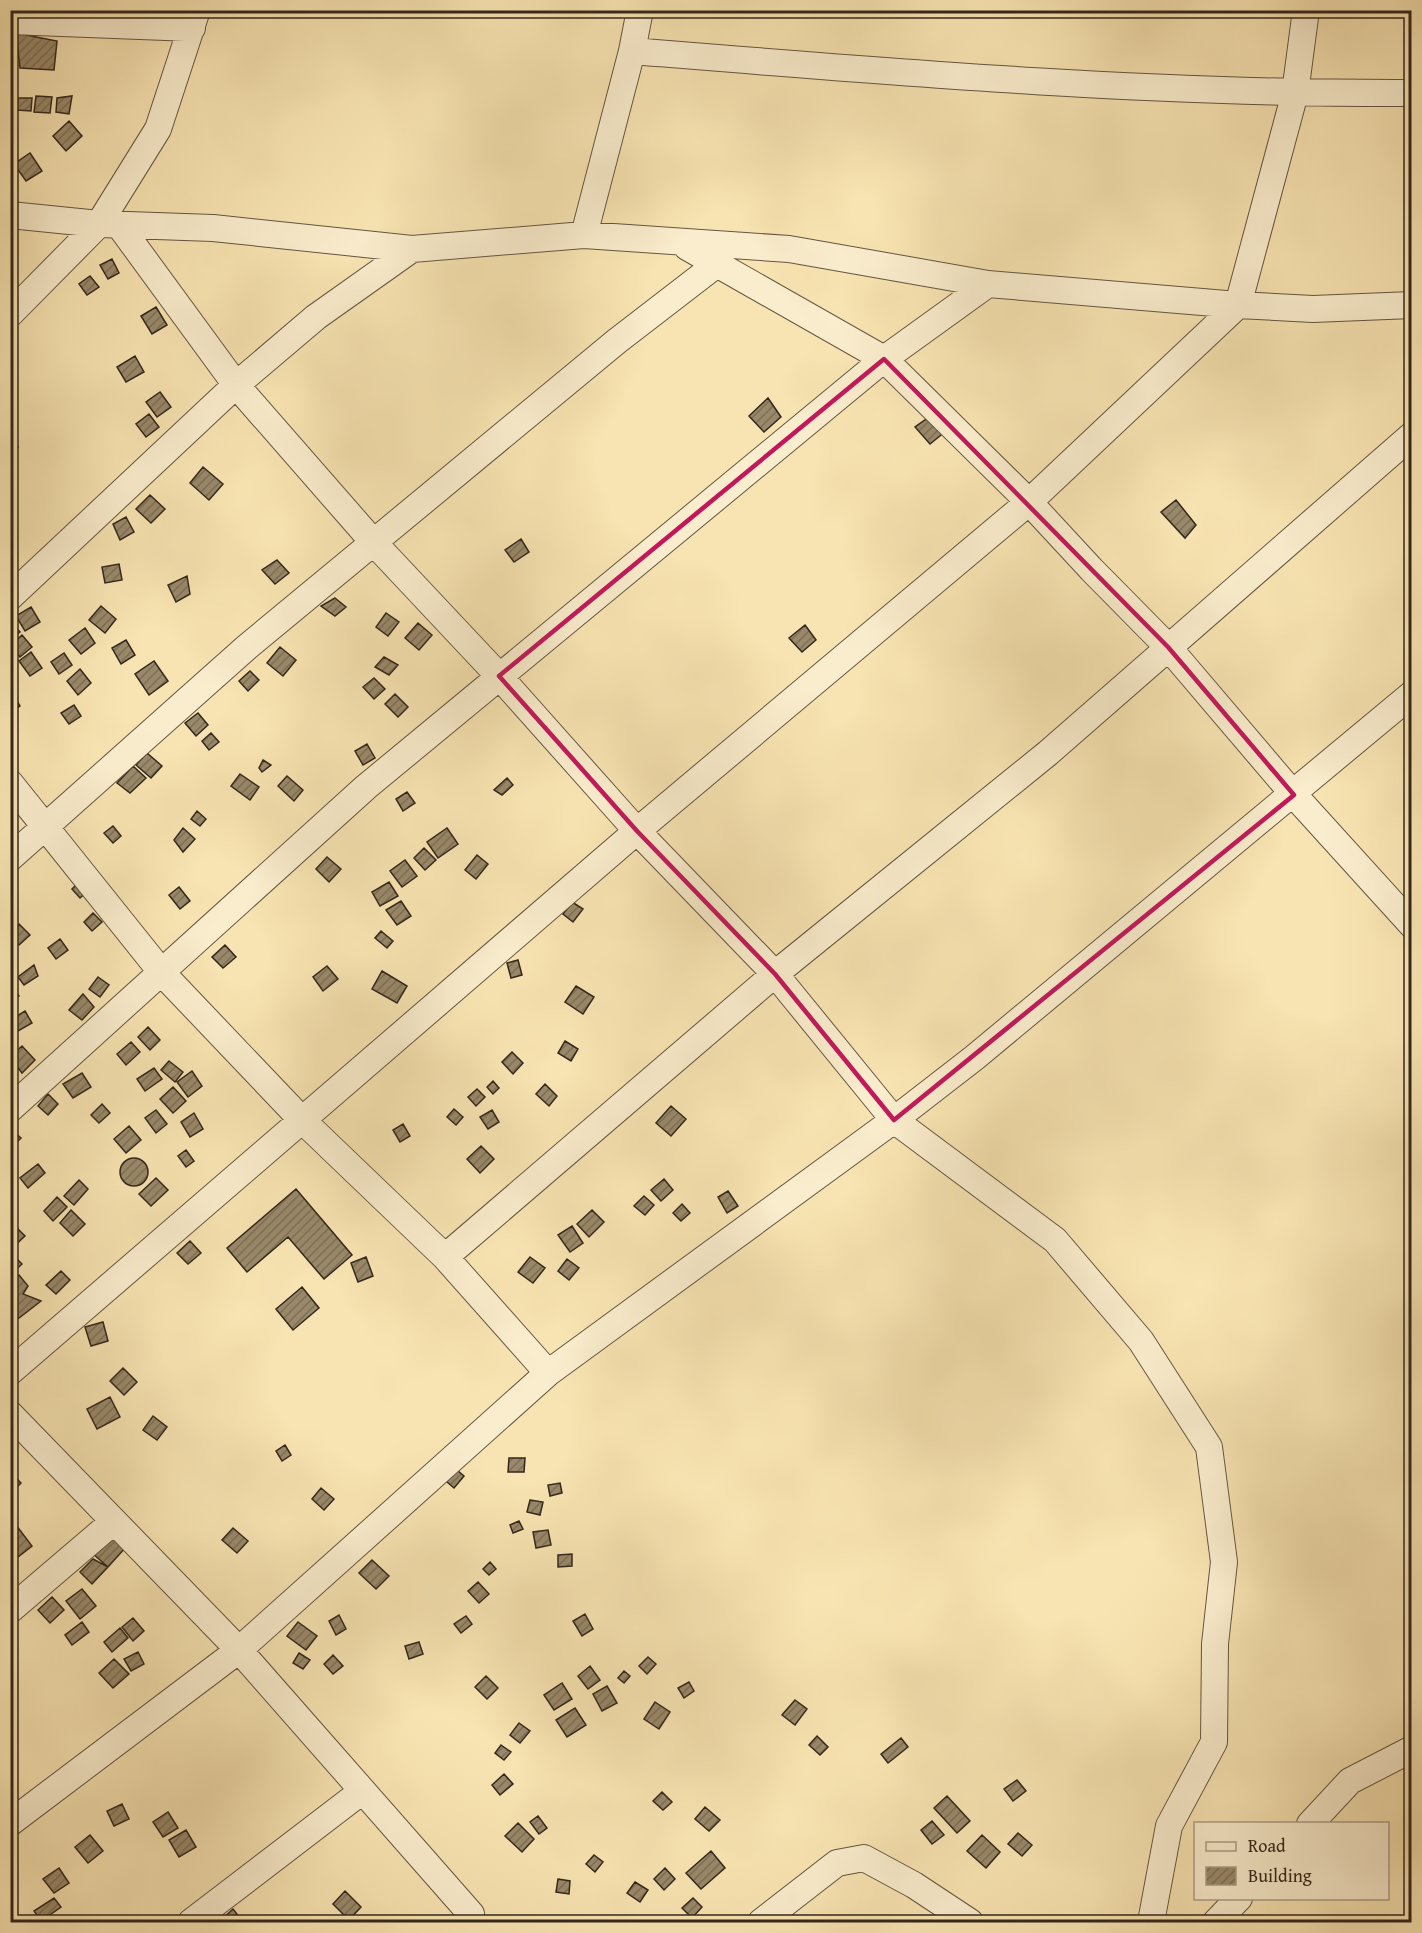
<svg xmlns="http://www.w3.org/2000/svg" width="1422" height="1933" font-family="'Gentium Book Plus',serif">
<defs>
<pattern id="building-hatch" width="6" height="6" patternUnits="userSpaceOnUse" patternTransform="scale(1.5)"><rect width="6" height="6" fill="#99896a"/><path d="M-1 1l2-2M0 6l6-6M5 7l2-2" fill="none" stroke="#7d7056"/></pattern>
</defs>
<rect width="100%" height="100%" fill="#f8e4b2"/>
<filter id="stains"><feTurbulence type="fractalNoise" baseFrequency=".00333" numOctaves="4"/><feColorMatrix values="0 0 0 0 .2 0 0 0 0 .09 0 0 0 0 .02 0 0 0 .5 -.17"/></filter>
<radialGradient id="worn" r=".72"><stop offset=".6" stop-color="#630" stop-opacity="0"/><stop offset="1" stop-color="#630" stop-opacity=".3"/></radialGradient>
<path fill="url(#building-hatch)" stroke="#33271c" stroke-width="1.5" d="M16,33L57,41L54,70L20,68Z
M10,95L16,96L15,111H10Z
M36,96L52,97L50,113L34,112Z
M72,96L69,114L56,112L57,98Z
M18,98H32L31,111L17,110Z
M69,121L82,136L66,151L53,136Z
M30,153L42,171L26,181L14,164Z
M112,259L119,273L108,279L100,265Z
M90,276L99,287L87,295L79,284Z
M156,307L167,325L152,334L141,316Z
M135,356L144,372L126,382L117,367Z
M160,392L171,407L157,417L146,402Z
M768,398L781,417L764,432L749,416Z
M149,414L159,427L146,437L136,424Z
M932,415L946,431L930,444L915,427Z
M10,441L18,447L10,456Z
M203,467L223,484L209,500L190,483Z
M150,495L165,509L151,523L136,509Z
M1176,500L1196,525L1185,538L1161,512Z
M126,517L134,532L120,540L113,524Z
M521,539L529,552L514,562L505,550Z
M277,560L289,573L275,584L262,570Z
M119,564L122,580L105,583L102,567Z
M187,576L190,594L176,602L168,585Z
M335,598L346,607L335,616L321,606Z
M101,606L116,619L105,633L89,620Z
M31,607L40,622L25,631L16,616Z
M386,613L399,622L388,636L376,627Z
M10,621L20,632L10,640Z
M418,623L432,635L419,650L405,638Z
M805,625L816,640L802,652L789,638Z
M85,628L95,643L81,654L69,640Z
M22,635L32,647L20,657L11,645Z
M126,640L135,655L121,664L112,648Z
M280,647L296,660L283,676L267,663Z
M31,652L42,668L30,676L19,661Z
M64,653L72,665L59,674L51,662Z
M384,657L398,665L389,675L375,667Z
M154,661L168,681L149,695L135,674Z
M80,669L91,683L78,695L67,681Z
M250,671L259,680L248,691L239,681Z
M374,678L385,689L374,699L363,687Z
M395,694L408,707L398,717L385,704Z
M16,699L20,706L10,713V703Z
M74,705L81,716L69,724L61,713Z
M198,713L208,725L196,736L185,723Z
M211,733L219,742L209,750L202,741Z
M367,744L375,758L363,765L355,751Z
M147,753L162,766L151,778L136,765Z
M263,760L271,765L262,772L259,768Z
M133,766L146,778L130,793L117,783Z
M240,774L259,787L250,800L231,786Z
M287,776L303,790L294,801L278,786Z
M507,778L513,785L502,795L494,790Z
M407,792L415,803L403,811L396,799Z
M197,811L206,819L200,826L191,819Z
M113,826L121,836L113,843L104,833Z
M183,828L195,839L183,852L174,840Z
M447,828L458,844L438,858L427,842Z
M424,848L436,860L425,870L414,858Z
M477,855L488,864L476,879L465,870Z
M327,857L341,869L329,882L316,869Z
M405,860L417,876L402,887L390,871Z
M80,881L89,890L80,898L72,889Z
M10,882L17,891L10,896Z
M389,882L398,896L380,906L372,892Z
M179,887L190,901L180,909L169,895Z
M401,901L411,916L397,925L386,910Z
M572,902L583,909L573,922L563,914Z
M93,913L102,922L92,931L84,922Z
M19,924L30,935L19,945L10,937V933Z
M381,931L393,941L387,948L375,938Z
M60,939L68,950L56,959L48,948Z
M225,945L236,957L223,968L212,957Z
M518,960L522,975L511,978L507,963Z
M34,965L38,976L24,985L18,977Z
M327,966L338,979L323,991L313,977Z
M382,971L407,986L397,1003L372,989Z
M98,977L109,985L100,997L89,989Z
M10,983L19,996L10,1001Z
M576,986L594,997L583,1014L565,1002Z
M83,994L94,1007L82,1020L69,1010Z
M25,1011L32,1023L18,1031L12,1019Z
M148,1027L160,1040L150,1050L138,1037Z
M565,1041L578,1049L571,1061L558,1053Z
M131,1042L140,1052L126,1065L117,1054Z
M22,1046L35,1060L22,1073L10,1057Z
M512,1052L523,1063L513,1074L502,1062Z
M169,1061L183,1072L175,1082L161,1070Z
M154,1068L162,1079L145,1091L137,1079Z
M192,1071L202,1086L188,1097L177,1082Z
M82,1073L91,1087L73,1098L63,1084Z
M493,1081L499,1088L493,1094L487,1087Z
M545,1084L557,1096L549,1106L536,1094Z
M173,1087L186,1101L173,1113L160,1099Z
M477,1089L485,1097L476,1106L468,1097Z
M48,1094L58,1104L48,1115L38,1106Z
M102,1104L110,1113L99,1123L91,1115Z
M671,1106L686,1119L671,1136L656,1123Z
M454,1109L463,1117L456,1125L447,1117Z
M156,1110L167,1124L156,1133L145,1118Z
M492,1110L499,1122L488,1129L480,1117Z
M194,1113L203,1129L190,1137L181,1122Z
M403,1124L410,1136L400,1142L393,1130Z
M129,1126L141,1140L126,1153L114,1139Z
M12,1130L21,1138L12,1147L10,1132Z
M481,1146L494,1159L480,1173L467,1159Z
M186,1150L194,1161L186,1167L178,1156Z
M120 1172a14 14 0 1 1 28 0a14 14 0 1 1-28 0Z
M38,1164L45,1173L28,1188L20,1178Z
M156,1178L168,1190L151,1206L139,1194Z
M664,1179L673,1190L661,1201L651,1190Z
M79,1180L88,1189L74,1205L64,1196Z
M296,1189L352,1255L324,1279L288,1237L247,1272L227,1248Z
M728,1191L738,1206L727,1213L718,1197Z
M644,1196L654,1205L645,1215L634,1206Z
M57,1197L67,1207L53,1221L44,1211Z
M682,1204L690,1213L681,1221L673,1213Z
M71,1210L85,1224L73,1236L60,1223Z
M592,1210L604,1222L589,1237L577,1224Z
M15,1226L25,1236L10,1250V1231Z
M572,1226L583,1243L570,1252L558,1235Z
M190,1241L201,1253L188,1264L177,1253Z
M10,1252L22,1264L10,1275Z
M366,1257L373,1276L358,1282L351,1263Z
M530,1257L545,1268L533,1283L518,1272Z
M567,1259L579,1268L569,1280L558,1271Z
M61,1271L70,1280L56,1294L46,1285Z
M19,1275L28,1286L23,1294L41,1301L10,1325V1281Z
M302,1287L319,1308L293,1330L276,1309Z
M103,1322L108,1341L91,1346L85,1327Z
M123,1368L137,1382L124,1395L110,1381Z
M110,1397L120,1417L97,1429L87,1409Z
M153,1416L167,1427L157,1440L143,1430Z
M285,1445L291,1455L282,1461L276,1451Z
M509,1458H525L524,1472H508Z
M450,1464L464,1476L454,1488L440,1476Z
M10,1472L21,1483L10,1494Z
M560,1483L562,1493L550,1496L548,1485Z
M321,1488L334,1499L324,1510L312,1499Z
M530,1500L543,1502L540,1515L527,1512Z
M519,1521L523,1529L513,1533L510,1525Z
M16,1525L32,1546L18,1557L10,1548V1530Z
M233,1528L248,1541L237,1553L222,1540Z
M548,1530L551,1545L536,1548L533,1532Z
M109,1534L125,1548L108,1567L92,1553Z
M572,1554V1566L558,1567V1555Z
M93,1559L108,1567L92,1584L80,1572Z
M372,1560L389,1576L376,1589L359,1573Z
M490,1562L496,1569L489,1575L483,1569Z
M478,1582L489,1594L479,1603L468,1591Z
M82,1589L96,1606L80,1619L66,1601Z
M52,1597L64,1610L50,1623L38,1610Z
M585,1614L593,1629L582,1636L573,1621Z
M339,1615L346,1629L336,1635L329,1621Z
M466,1616L472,1624L461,1633L454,1624Z
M133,1618L144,1631L133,1641L122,1627Z
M82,1622L89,1632L72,1645L65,1635Z
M298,1622L317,1636L306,1650L287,1636Z
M120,1628L128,1638L112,1652L104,1642Z
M419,1642L423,1654L409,1659L405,1646Z
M138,1652L144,1664L131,1671L124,1659Z
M299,1653L310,1660L303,1669L293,1663Z
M333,1655L343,1666L333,1674L324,1664Z
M648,1657L656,1664L647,1674L639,1666Z
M114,1659L129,1674L113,1688L99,1673Z
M590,1666L600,1680L588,1689L578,1676Z
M624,1671L630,1676L624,1683L618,1678Z
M486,1676L498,1688L487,1699L475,1687Z
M689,1682L694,1691L684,1698L678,1688Z
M562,1683L572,1699L554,1710L544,1695Z
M607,1686L617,1703L602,1711L593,1694Z
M795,1700L807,1709L795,1725L782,1715Z
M655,1702L670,1712L659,1729L644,1719Z
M575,1708L586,1725L567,1737L556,1720Z
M519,1723L530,1731L520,1743L510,1735Z
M817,1736L828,1747L820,1755L809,1745Z
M901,1738L908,1747L888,1763L881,1754Z
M501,1745L511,1752L504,1760L495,1753Z
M504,1774L513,1784L500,1795L492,1785Z
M1017,1780L1026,1791L1013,1801L1004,1789Z
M662,1792L672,1802L663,1810L653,1801Z
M947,1796L970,1821L957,1833L934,1808Z
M122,1804L129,1819L114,1826L107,1811Z
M705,1807L720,1820L709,1831L695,1819Z
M168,1812L178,1828L163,1837L153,1822Z
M538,1816L547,1828L539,1834L530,1822Z
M932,1821L944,1835L932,1844L921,1830Z
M518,1823L534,1839L522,1852L505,1836Z
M186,1830L196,1847L179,1857L169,1840Z
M1018,1833L1032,1845L1022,1856L1008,1844Z
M90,1835L103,1851L88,1863L75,1847Z
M982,1835L1000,1852L986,1868L967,1851Z
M711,1851L725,1868L701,1889L686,1873Z
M594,1855L603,1862L595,1872L586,1864Z
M59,1868L69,1883L54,1893L43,1879Z
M665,1868L675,1879L664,1890L654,1879Z
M558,1879L570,1881L569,1894L556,1892Z
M635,1882L648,1890L640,1902L627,1893Z
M345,1891L361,1907L349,1920L333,1904Z
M54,1898L61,1907L41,1921L34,1911Z
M693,1898L702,1907L692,1918L682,1908Z
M233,1909L243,1922H221L220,1921Z
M30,1917L34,1922H21Z"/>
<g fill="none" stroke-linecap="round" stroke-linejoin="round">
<defs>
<path id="minor" d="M10,21L192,28
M632,51C891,72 1151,94 1412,93
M10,215L99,224L213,228L412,249L584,235L789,249L988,284L1238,305L1313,309L1412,305
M119,225L236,385L375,544L499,676L637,831L775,974L894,1120L1055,1240L1141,1341L1209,1447L1224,1562L1215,1644L1214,1742L1169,1826L1151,1922
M584,235L632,51L640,10
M687,247L884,359L1029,502L1092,570L1168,647L1294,795L1412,925
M10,314L99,224L158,129L197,10
M10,597L236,385L316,317L412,249
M10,783L163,974L302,1120L445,1257L548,1373
M10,858L247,647L617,341L717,264
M10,1109L366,787L884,359L988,284
M445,1257L775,974L1048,753L1412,435
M10,1372L637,831L1029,502L1238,305L1295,93L1306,10
M10,1414L239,1650L471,1914
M10,1610L113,1522
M10,1823L239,1650L548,1373L894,1120L974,1058L1412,694
M1310,1824L1350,1781L1412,1749
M191,1922L361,1792
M761,1922L837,1863L864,1858L914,1885L970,1922
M1216,1922L1239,1898"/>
</defs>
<use href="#minor" stroke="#645642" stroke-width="28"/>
<use href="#minor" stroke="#faedcd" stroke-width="26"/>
</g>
<path fill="none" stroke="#c2185b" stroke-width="4.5" stroke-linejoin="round" d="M884,359L1168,647L1294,795L894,1120L775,974L637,831L499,676Z"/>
<rect width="1422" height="1933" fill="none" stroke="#f8e4b2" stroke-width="36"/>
<rect x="12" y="12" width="1398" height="1909" fill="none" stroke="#33271c" stroke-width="3"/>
<rect x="18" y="18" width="1386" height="1897" fill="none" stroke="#33271c" stroke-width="1.5"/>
<rect x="1194" y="1822" width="195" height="78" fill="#faedcd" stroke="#aa9e86" stroke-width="1.5"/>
<rect x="1206" y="1842" width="30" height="9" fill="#faedcd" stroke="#aa9e86" stroke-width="1.5"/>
<text x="1248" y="1852" font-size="18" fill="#33271c">Road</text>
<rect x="1206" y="1867" width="30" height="18" fill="url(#building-hatch)" stroke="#aa9e86" stroke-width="1.5"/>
<text x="1248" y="1882" font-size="18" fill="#33271c">Building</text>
<rect width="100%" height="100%" filter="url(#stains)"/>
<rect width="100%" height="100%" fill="url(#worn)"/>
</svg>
